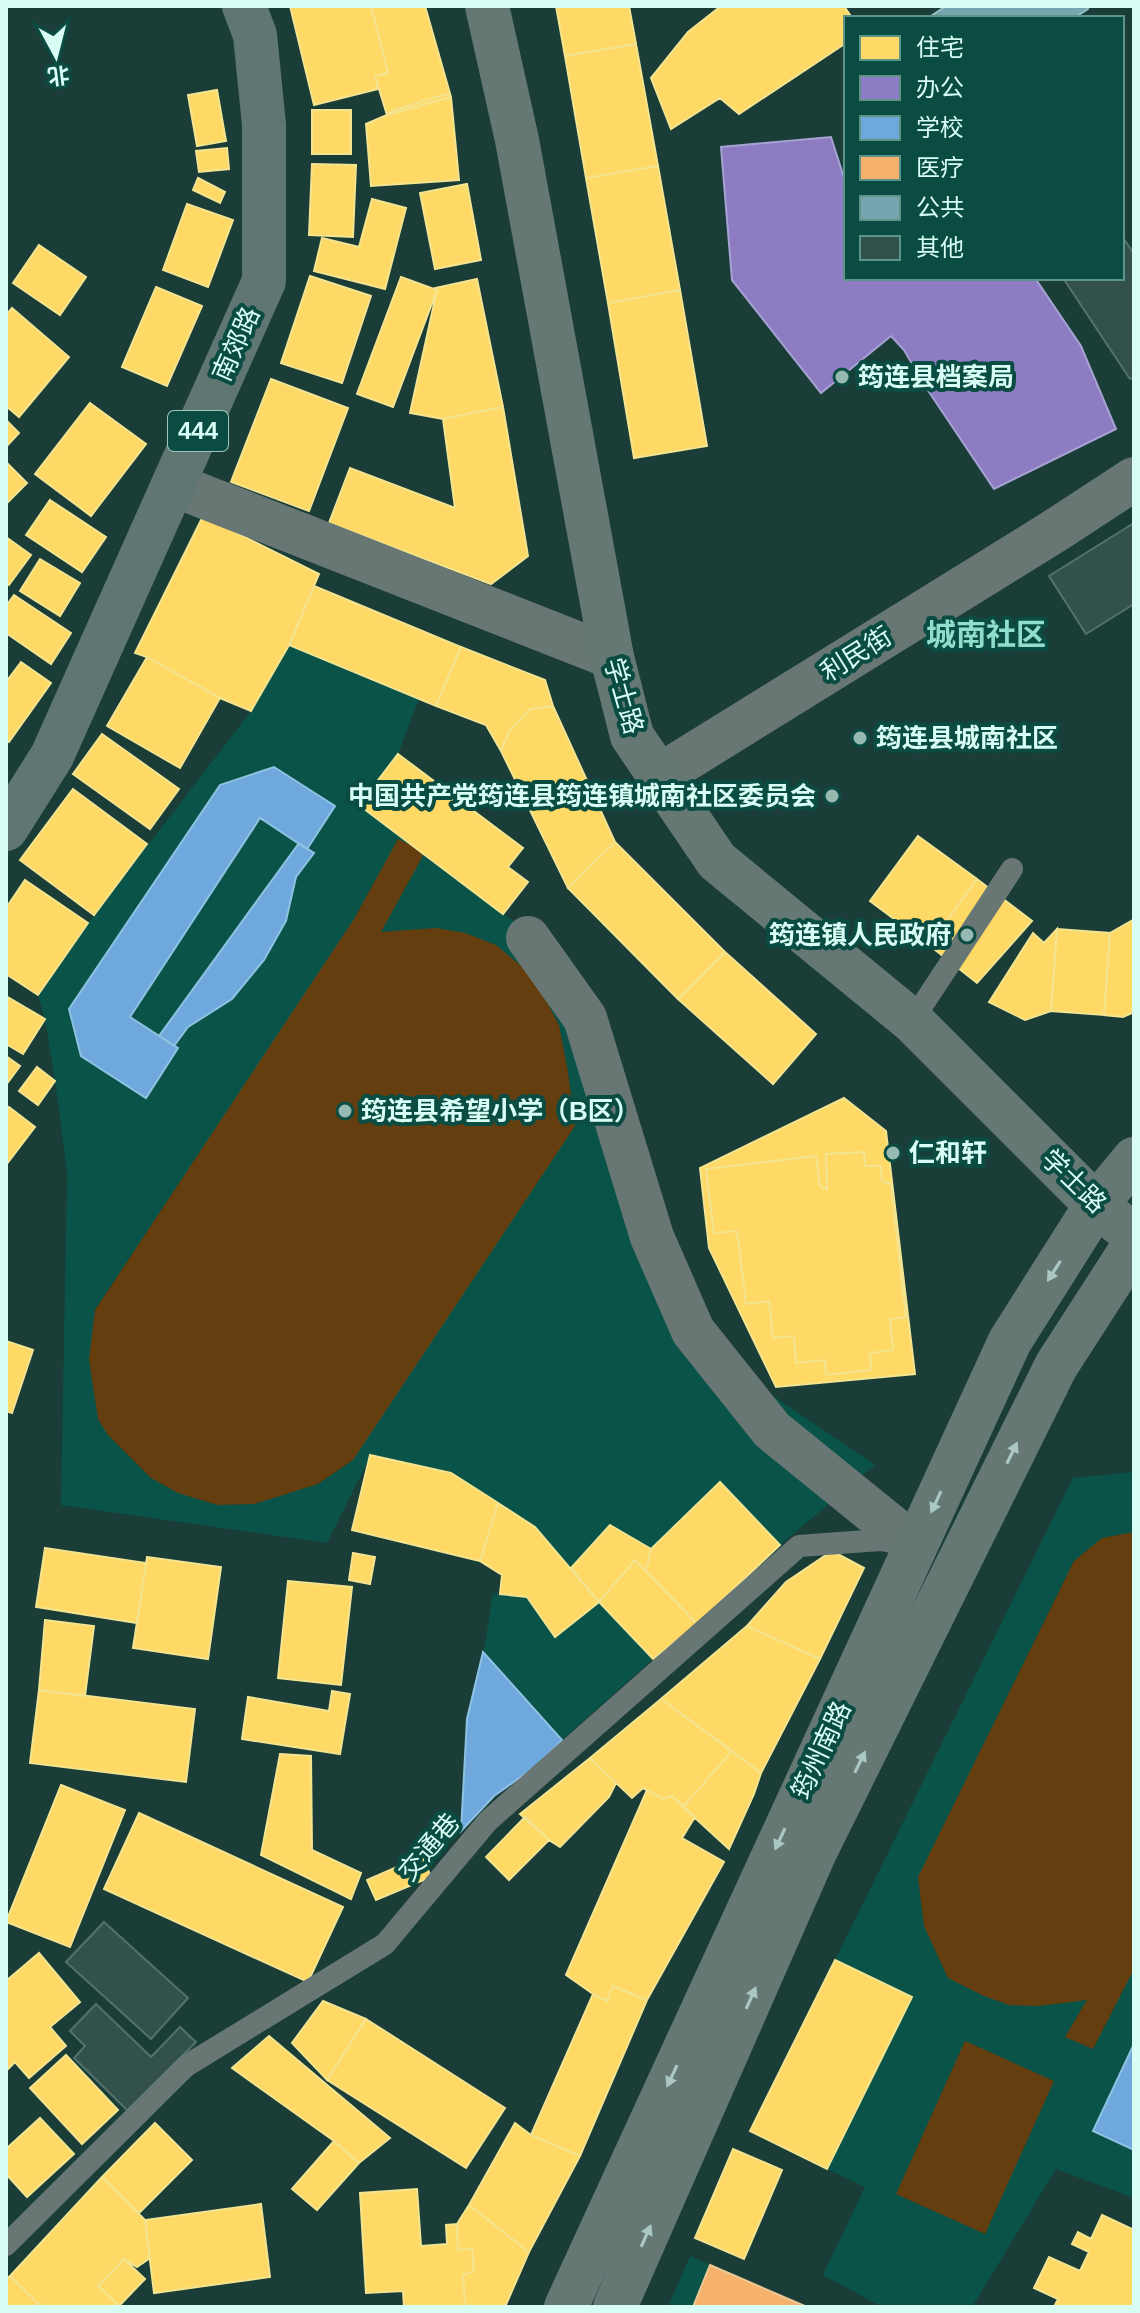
<svg xmlns="http://www.w3.org/2000/svg" width="1140" height="2313" font-family="Arial,'Noto Sans SC',sans-serif">
<rect width="100%" height="100%" fill="#1a3d38"/>
<path fill="#0a5349" d="M289,645L419,699L398,754L359,805L503,914L565,954L681,1266L744,1376L875,1465L780,1545L720,1483L651,1549L610,1525L571,1568L535,1527L451,1473L371,1455L327,1543L61,1505L67,1173L55,1081L45,1019L38,995L88,923L251,711Z
M1134,1472V2198L1056,2169L972,2307H882L823,2275L865,2187L827,2169L912,1997L835,1960L1073,1478Z
M493,1593L527,1597L555,1636L599,1602L653,1659L562,1740L538,1765L494,1796L461,1831L467,1719L485,1644Z
M690,2256L807,2307H668Z"/>
<path fill="#643e0e" d="M398,839L425,852L381,932L436,928L465,933L496,945L533,976L559,1025L568,1072L575,1126L353,1460L318,1484L254,1504L218,1505L178,1493L151,1478L108,1435L98,1419L89,1359L95,1310L354,919Z
M1134,1532V1969L1093,2049L1065,2037L1087,2000L1038,2006L1009,2005L984,1996L948,1978L924,1926L918,1877L1074,1561L1102,1538Z
M965,2041L1054,2081L985,2234L896,2194Z"/>
<path fill="#ffd966" stroke="#f3e491" stroke-width="2" d="M290,6H371L388,73L375,76L378,89L314,105Z
M371,6H425L451,97L387,115L375,76L388,73Z
M556,6H629L636,44L565,56Z
M721,6H844L852,18H846V43L739,114L720,98L671,129L651,78L688,32Z
M636,44L658,166L586,178L565,56Z
M217,90L226,141L197,146L188,95Z
M447,94L451,97L459,180L371,186L366,124L387,115L394,110Z
M312,110H351V154H312Z
M227,148L229,169L199,172L196,151Z
M312,164L356,165L353,237L309,235Z
M658,166L680,290L608,303L586,178Z
M198,178L225,192L220,203L193,190Z
M467,184L481,260L435,269L420,193Z
M372,199L406,208L385,289L314,271L322,238L359,247Z
M187,204L233,220L208,287L163,270Z
M39,245L86,277L60,315L13,283Z
M310,276L371,296L342,383L281,363Z
M401,277L437,290L393,407L357,394Z
M477,279L503,407L443,419L410,413L437,290L435,288Z
M156,287L202,306L167,386L122,367Z
M680,290L707,446L634,458L608,303Z
M12,308L69,357L19,417L6,406V315Z
M271,379L348,408L309,511L231,482Z
M90,403L146,444L91,516L35,474Z
M503,407L528,556L491,584L329,523L350,468L455,508L443,419Z
M8,422L19,433L6,447V424Z
M6,462L27,483L6,504Z
M50,500L106,537L82,572L26,535Z
M203,516L319,574L289,645L251,711L220,698L147,657L135,653Z
M6,537L31,555L9,585L6,583Z
M40,559L80,583L60,616L20,591Z
M314,586L461,647L436,706L289,645Z
M14,595L71,633L51,664L6,633V606Z
M461,647L545,680L553,706L530,709L509,731L501,751L486,725L436,706Z
M147,657L220,698L180,768L107,726Z
M21,662L51,683L9,742L6,739V682Z
M553,706L615,842L568,888L501,751L509,731L530,709Z
M102,734L179,789L150,829L73,774Z
M398,754L523,848L508,867L528,882L503,914L359,805Z
M73,789L147,844L94,915L20,860Z
M918,836L977,879L929,945L870,901Z
M615,842L725,952L678,999L568,888Z
M977,879L1032,921L977,983L929,945Z
M25,880L88,923L38,995L6,974V908Z
M1133,920L1134,1012L1123,1017L1104,1015L1110,933Z
M1057,929L1110,933L1104,1015L1051,1011Z
M1057,929L1051,1011L1025,1020L989,1002L1033,933L1044,943Z
M725,952L816,1034L773,1084L678,999Z
M6,996L45,1019L23,1054L6,1044Z
M6,1056L20,1066L6,1085Z
M37,1067L55,1081L38,1105L19,1091Z
M844,1098L886,1131L915,1374L776,1387L709,1248L700,1168Z
M9,1107L35,1127L6,1165V1111Z
M864,1152L865,1166H881L882,1181L891,1184L906,1317L890,1319L893,1350L870,1353L871,1370L826,1375L825,1360L796,1363L794,1336L773,1338L769,1301L746,1304L737,1231L714,1233L706,1169L816,1156L820,1186L827,1189L826,1154Z
M6,1341L33,1350L12,1413L6,1411Z
M370,1455L451,1473L498,1503L480,1561L352,1530Z
M720,1482L780,1545L697,1624L646,1571L651,1549Z
M498,1503L535,1527L599,1602L555,1637L527,1597L500,1594L502,1575L480,1561Z
M610,1525L651,1549L646,1571L635,1560L599,1602L571,1568Z
M45,1548L146,1563L137,1623L36,1607Z
M832,1551L864,1568L820,1659L747,1626L786,1582Z
M353,1553L375,1557L370,1584L349,1580Z
M147,1557L221,1567L208,1659L133,1648Z
M635,1560L697,1624L653,1659L599,1602Z
M288,1581L352,1587L341,1685L278,1678Z
M45,1620L94,1626L85,1696L39,1690Z
M747,1626L820,1659L761,1773L661,1699Z
M39,1690L195,1709L186,1782L30,1763Z
M332,1691L350,1694L340,1754L242,1739L248,1697L329,1711Z
M661,1699L732,1751L683,1807L672,1796L663,1799L643,1788L632,1798L590,1758Z
M732,1751L761,1773L754,1794L729,1849L683,1807Z
M280,1754L311,1756L312,1850L361,1873L351,1899L261,1855Z
M590,1758L616,1783L609,1797L560,1847L549,1840L520,1814Z
M61,1785L125,1810L70,1947L6,1922Z
M647,1790L663,1799L672,1796L695,1817L682,1838L724,1862L647,2000L613,1986L607,2001L593,1994L566,1975Z
M139,1813L343,1907L308,1982L104,1889Z
M525,1817L549,1840L509,1880L486,1857Z
M422,1856L431,1877L376,1900L367,1880Z
M39,1953L80,2002L50,2027L66,2046L29,2078L15,2062L8,2069L6,2067V1981Z
M835,1960L912,1997L827,2169L750,2131Z
M613,1986L647,2000L580,2156L531,2135L593,1994L607,2001Z
M323,2001L366,2019L327,2080L292,2043Z
M366,2019L505,2108L466,2168L327,2080Z
M269,2036L390,2138L359,2163L334,2141L232,2068Z
M66,2055L118,2110L82,2144L30,2088Z
M40,2118L74,2154L27,2197L6,2174V2149Z
M155,2123L192,2160L139,2213L102,2177Z
M515,2123L531,2135L580,2156L529,2252L469,2205Z
M334,2141L359,2163L317,2210L292,2189Z
M733,2149L782,2170L744,2259L695,2238Z
M102,2177L145,2220L150,2258L137,2267L124,2259L98,2286L120,2307H42L10,2276Z
M417,2189L421,2246L447,2244L446,2225L457,2224L458,2250L472,2249L474,2271L463,2275L465,2307H404L403,2291L366,2293L360,2193Z
M261,2204L270,2277L154,2293L145,2220Z
M469,2205L529,2252L505,2307H465L463,2275L474,2271L472,2249L458,2250L457,2224Z
M1102,2215L1134,2230V2307H1054L1058,2299L1034,2288L1049,2257L1080,2271L1089,2252L1072,2244L1078,2232L1091,2239Z
M124,2259L145,2279L119,2306L98,2286Z
M10,2276L42,2307H6V2279Z"/>
<path fill="#8e7cc3" stroke="#a4a3d2" stroke-width="2" d="M831,137L846,184V278H1035L1081,346L1116,429L994,489L925,386L904,350L891,336L821,393L732,280L721,147Z"/>
<path fill="#6fa8dc" stroke="#8ec2e3" stroke-width="2" d="M274,767L335,806L307,849L260,818L130,1017L178,1048L146,1098L81,1056L69,1009L220,785Z
M299,843L314,853L296,877L286,921L264,960L232,999L188,1027L174,1046L159,1036Z
M483,1652L562,1740L538,1765L494,1796L461,1831L467,1719Z
M1134,2044V2150L1093,2131Z"/>
<path fill="#f6b26b" stroke="#edc894" stroke-width="2" d="M710,2265L807,2307H693Z"/>
<path fill="#76a5af" stroke="#93bfc4" stroke-width="2" d="M946,6H1086L1088,9L1074,18H928Z"/>
<path fill="#33514c" stroke="#54726d" stroke-width="2" d="M1122,236L1134,254V377L1130,379L1063,278H1122Z
M1134,523V604L1086,634L1049,576Z
M104,1922L188,1998L151,2039L66,1962Z
M96,2004L151,2057L180,2027L196,2042L128,2111L74,2058L85,2046L70,2031Z"/>
<g fill="none" stroke-linecap="round" stroke-linejoin="round">
<path stroke="#687774" stroke-width="22" d="M912,1021L1012,869
M6,2245L186,2066L385,1944L488,1821L799,1546L880,1540L903,1544"/>
<path stroke="#687774" stroke-width="44" d="M174,485L612,657
M659,776L1056,530L1134,479
M528,938L585,1018L652,1237L693,1331L772,1430L915,1546"/>
<path stroke="#657874" stroke-width="44" d="M487,6L517,140L612,657L632,736L717,861L912,1021L1096,1205L1134,1235
M566,2307L1010,1341L1096,1205L1134,1159
M615,2307L815,1852L1056,1366L1134,1245"/>
<path stroke="#5f7672" stroke-width="44" d="M6,829L52,756L264,281V125L255,35L244,6"/>
</g>
<defs><path id="oneway-solid" d="M-6-.8H1V-3.2L6.5 0L1 3.2V.8H-6Z" transform="scale(2)"/></defs>
<g fill="#aac8c1">
<use href="#oneway-solid" transform="translate(1054 1271) rotate(123)"/>
<use href="#oneway-solid" transform="translate(1012 1453) rotate(-64)"/>
<use href="#oneway-solid" transform="translate(936 1502) rotate(115)"/>
<use href="#oneway-solid" transform="translate(860 1762) rotate(-64)"/>
<use href="#oneway-solid" transform="translate(780 1839) rotate(115)"/>
<use href="#oneway-solid" transform="translate(751 1998) rotate(-66)"/>
<use href="#oneway-solid" transform="translate(672 2076) rotate(115)"/>
<use href="#oneway-solid" transform="translate(646 2236) rotate(-66)"/>
</g>
<g fill="#96bab2" stroke="#0b4c42" stroke-width="3">
<circle cx="842" cy="377" r="8"/>
<circle cx="860" cy="738" r="8"/>
<circle cx="832" cy="796" r="8"/>
<circle cx="967" cy="935" r="8"/>
<circle cx="345" cy="1111" r="8"/>
<circle cx="893" cy="1153" r="8"/>
</g>
<g text-anchor="middle" stroke-width="8" stroke-linejoin="round" paint-order="stroke">
<rect fill="#0b4c42" stroke="#9ac8bf" stroke-width="2" x="168" y="411" width="60" height="40" rx="6"/>
<g font-size="24" font-weight="bold" fill="#d8fdf4">
<text x="198" y="439">444</text>
</g>
<g font-size="26" fill="#d8fdf4" stroke="#0b4c42">
<text transform="translate(236 344) rotate(-66)" y="9">南郊路</text>
<text transform="translate(856 654) rotate(-32)" y="9">利民街</text>
<text transform="translate(624 696) rotate(74)" y="9">学士路</text>
<text transform="translate(1074 1181) rotate(44)" y="9">学士路</text>
<text transform="translate(821 1750) rotate(-65)" y="9">筠州南路</text>
<text transform="translate(429 1847) rotate(-50)" y="9">交通巷</text>
</g>
<g font-size="26" font-weight="bold" fill="#d8fdf4" stroke="#0b4c42" text-anchor="start">
<text x="858" y="386">筠连县档案局</text>
<text x="876" y="747">筠连县城南社区</text>
<text x="816" y="805" text-anchor="end">中国共产党筠连县筠连镇城南社区委员会</text>
<text x="951" y="944" text-anchor="end">筠连镇人民政府</text>
<text x="361" y="1120">筠连县希望小学（B区）</text>
<text x="909" y="1162">仁和轩</text>
</g>
<g font-size="30" font-weight="bold" fill="#90ddcd" stroke="#0b4c42">
<text x="986" y="645">城南社区</text>
</g>
</g>
<rect width="1140" height="2313" fill="none" stroke="#d8fdf4" stroke-width="16"/>
<rect x="844" y="16" width="280" height="264" fill="#0b4c42" stroke="#5d9389" stroke-width="2"/>
<rect x="860" y="36" width="40" height="24" fill="#ffd966" stroke="#5d9389" stroke-width="2"/>
<text x="916" y="56" font-size="24" fill="#d8fdf4">住宅</text>
<rect x="860" y="76" width="40" height="24" fill="#8e7cc3" stroke="#5d9389" stroke-width="2"/>
<text x="916" y="96" font-size="24" fill="#d8fdf4">办公</text>
<rect x="860" y="116" width="40" height="24" fill="#6fa8dc" stroke="#5d9389" stroke-width="2"/>
<text x="916" y="136" font-size="24" fill="#d8fdf4">学校</text>
<rect x="860" y="156" width="40" height="24" fill="#f6b26b" stroke="#5d9389" stroke-width="2"/>
<text x="916" y="176" font-size="24" fill="#d8fdf4">医疗</text>
<rect x="860" y="196" width="40" height="24" fill="#76a5af" stroke="#5d9389" stroke-width="2"/>
<text x="916" y="216" font-size="24" fill="#d8fdf4">公共</text>
<rect x="860" y="236" width="40" height="24" fill="#33514c" stroke="#5d9389" stroke-width="2"/>
<text x="916" y="256" font-size="24" fill="#d8fdf4">其他</text>
<g transform="translate(56 56) rotate(173)" stroke="#0b4c42" stroke-width="6" paint-order="stroke">
<path d="M0-6L14 30L0 20L-14 30Z" fill="#d8fdf4"/>
<text y="-12" font-size="22" font-weight="bold" text-anchor="middle" fill="#d8fdf4">北</text>
</g>
</svg>
